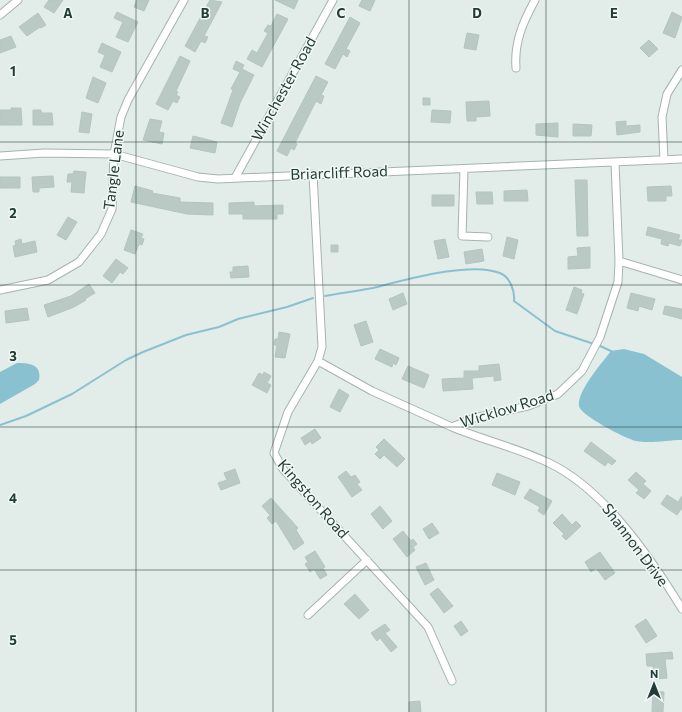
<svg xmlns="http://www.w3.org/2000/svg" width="682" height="712" font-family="Commissioner,sans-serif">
<rect width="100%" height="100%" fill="#e2ece8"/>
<path fill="#8ac1d0" d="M624,349L644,354L682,377V440C668,440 649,444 636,441C626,439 580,415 579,406C577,391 602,363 611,351Z
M17,363C29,363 42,364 39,380L35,384L0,404V372Z"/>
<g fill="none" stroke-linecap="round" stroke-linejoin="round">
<path stroke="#8ac1d0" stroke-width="2" d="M325,296C341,293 358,291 373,288C405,280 470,261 500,273C510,277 515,291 514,301L555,331L594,344
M598,345L613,352
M0,425L26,416L72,394L126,360L143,352L186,335L219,327L238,319L287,307L313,298"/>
</g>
<path fill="#bac9c4" stroke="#b4c5bf" d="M49,0H63L54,13L44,7Z
M137,0H149L144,11L134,7Z
M210,0L222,2L204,36L208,37L205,43L201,41L195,52L185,46Z
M275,0H298L294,9Z
M362,0H375L370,11L359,6Z
M117,12L138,22L128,42L116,37L123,22L114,18Z
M672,12L682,17L675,38L663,33Z
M38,13L46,25L41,28L40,27L27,36L19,27Z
M277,14L288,19L262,67L247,59L252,50L257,53L268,33L264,31L268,25L271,26Z
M350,17L360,23L346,49L350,51L347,57L343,54L335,69L325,64Z
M467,33L479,35L476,50L464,48Z
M11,36L16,47L0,53V40Z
M649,40L658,49L649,57L640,48Z
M102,43L121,52L112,72L100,67L105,55L98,52Z
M180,56L190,61L176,91L178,92L176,95L180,97L177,103L173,101L168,110L156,104Z
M236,61L244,65L242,69L254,75L240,103L232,127L221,123L233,90L231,89L240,72L233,69Z
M316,76L328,82L321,95L324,96L321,104L316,101L295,143L297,144L294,150L291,148L287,156L277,151Z
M93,77L106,83L98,103L86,98Z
M423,98H430V105H423Z
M489,101L490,116L476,117V121H467L466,102Z
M11,108H21L22,125H0V110H11Z
M33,110H41V113H52L53,125H33Z
M432,110L451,111L450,123L431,122Z
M82,112L92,114L89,133L79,132Z
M150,119L162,121L159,132L164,133L162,144L143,140Z
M626,121V126L640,125V132L617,135L616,122Z
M558,123V137L536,135V124Z
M573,124L592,125L591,136H573Z
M193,136L217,142L215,153L190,148Z
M74,171L86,172L84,193L71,192L72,182H67L68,174H73Z
M53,176L54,187L39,188V192H33L32,177Z
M0,177H20V188H0Z
M575,180H587L588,236H577Z
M135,186L153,191L152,193L180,198V202L213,203V215L187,214L131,202Z
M671,186L672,196H666V201H648L647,187Z
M527,190L528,201H504V191Z
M476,192H492L493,204H477Z
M432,195H454V206H432Z
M254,202V206L283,205V214H277V219H243V214H229V203Z
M68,217L77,222L66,240L57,235Z
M648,227L680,235L678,240H682L680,246L669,243L668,246L661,244L662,239L646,235Z
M131,230L143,234L141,238L144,239L142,245L139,244L135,254L124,250Z
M507,237L518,240L514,259L503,256Z
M21,239L22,244L35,241L37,252L15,257L13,246L16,245L15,241Z
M445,239L449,257L438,259L434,241Z
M331,245H338V252H331Z
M590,247V268L568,269V257L578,256L577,248Z
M482,249L484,261L466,264L464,252Z
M116,259L128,268L123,274L120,272L112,283L103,276Z
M248,266L249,277L231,278L230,272H233V267Z
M89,284L95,293L85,299L86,300L74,307L48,317L44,305L71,296Z
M574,287L582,290L581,293L584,294L577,314L566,310Z
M403,293L407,304L393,310L389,299Z
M631,293L655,299L652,310L639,306L638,311L627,308Z
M665,306L682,309V319L663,314Z
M27,308L29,320L6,323L5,311Z
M366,321L373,342L361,346L354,325Z
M279,332L290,334L285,358L275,357L277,345H274L275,339H278Z
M380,349L399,358L396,365L393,363L392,367L375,359Z
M499,364L501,380L494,381V376L472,378L473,389L443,391L442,379L464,378V371H479V366Z
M408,366L429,375L424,388L402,379Z
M264,372L271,376L267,383L271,385L267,393L252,385L259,373L263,375Z
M339,389L349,395L340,412L330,407Z
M315,429L321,438L312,444L311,441L305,445L301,438Z
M384,439L405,459L397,467L384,455L380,459L375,454L379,450L376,447Z
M591,442L616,461L612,465L608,462L605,466L584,451Z
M235,469L240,483L221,490L218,483L227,480L224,473Z
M346,471L351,477L355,475L360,482L357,484L362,490L352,497L338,477Z
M636,472L646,481L643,484L651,491L644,499L636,493L639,490L628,480Z
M497,473L520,482L515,495L492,485Z
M530,489L552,501L544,515L538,511L540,507L524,498Z
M667,495L678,502L682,496V508L677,515L661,504Z
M271,498L298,528L296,530L304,543L294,550L276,521L272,524L267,518L270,515L262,506Z
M380,506L392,521L383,529L371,514Z
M562,514L572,525L576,521L581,526L566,540L562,536L564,534L553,523Z
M432,523L439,533L429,539L423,529Z
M403,531L411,541L413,539L417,544L413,547L415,550L407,557L393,539Z
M315,551L325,567L323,568L327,575L320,579L314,569L310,572L305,564L308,562L305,557Z
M600,552L615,573L605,580L596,568L591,572L585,562Z
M426,563L434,580L425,585L416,567Z
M438,588L453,606L444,613L430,594Z
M355,594L369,610L359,619L344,604Z
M646,619L657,636L646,643L635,626Z
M461,621L468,631L461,636L454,626Z
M385,624L390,630L385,633L397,647L391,652L380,638L377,641L371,633Z
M672,652L673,659H665L667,678L655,679L653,666H647L646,654Z
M653,691L664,692L663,712H652Z
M420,701L421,712H409V702Z"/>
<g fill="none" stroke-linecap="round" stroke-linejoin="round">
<defs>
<path id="street" d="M0,15L18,0
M516,68C514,42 523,22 535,0
M0,156L44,153L114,154L198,177L218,179L682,159
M664,160L662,117L667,94L682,70
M464,169L462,236L488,237
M313,174L322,347L318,361L288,412L274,453L283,469L428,627L452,681
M235,178L333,0
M619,261L682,280
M0,290L48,280L79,262L101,234L112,209L114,154L121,117L128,100L184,0
M318,361L372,391L452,427L474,418L528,406L558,394L582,371L600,337L618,282L619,261L615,162
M452,427C483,440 518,448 549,463C604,489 651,558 682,609
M308,615L367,560"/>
</defs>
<use href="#street" stroke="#a5b4af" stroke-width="9"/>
<use href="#street" stroke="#fff" stroke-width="7"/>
</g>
<path fill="none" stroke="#223c37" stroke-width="1" stroke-opacity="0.55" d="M136,0V712M273,0V712M409,0V712M546,0V712M0,142H682M0,285H682M0,427H682M0,570H682"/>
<g text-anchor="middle" stroke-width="3" stroke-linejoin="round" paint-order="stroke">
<g font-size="15" fill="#223c37" stroke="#f2f8f6">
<text transform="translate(284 89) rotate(-61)" y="5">Winchester Road</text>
<text transform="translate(114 170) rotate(-83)" y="5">Tangle Lane</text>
<text transform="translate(339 173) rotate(-2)" y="5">Briarcliff Road</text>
<text transform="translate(507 409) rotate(-17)" y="5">Wicklow Road</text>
<text transform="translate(313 499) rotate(49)" y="5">Kingston Road</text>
<text transform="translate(635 545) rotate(53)" y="5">Shannon Drive</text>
</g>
</g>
<g font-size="13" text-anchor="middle" font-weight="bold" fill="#223c37" stroke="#f2f8f6" stroke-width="3" stroke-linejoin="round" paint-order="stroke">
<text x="68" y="18">A</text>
<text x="205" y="18">B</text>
<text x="341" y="18">C</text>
<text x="477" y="18">D</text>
<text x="614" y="18">E</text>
<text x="13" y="76">1</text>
<text x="13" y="218">2</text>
<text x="13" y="361">3</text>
<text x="13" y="503">4</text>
<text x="13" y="645">5</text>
</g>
<g transform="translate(654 684)" stroke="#f2f8f6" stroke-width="3" paint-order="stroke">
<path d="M0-3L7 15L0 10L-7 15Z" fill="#223c37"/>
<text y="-6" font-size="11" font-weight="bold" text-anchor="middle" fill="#223c37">N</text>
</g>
</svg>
